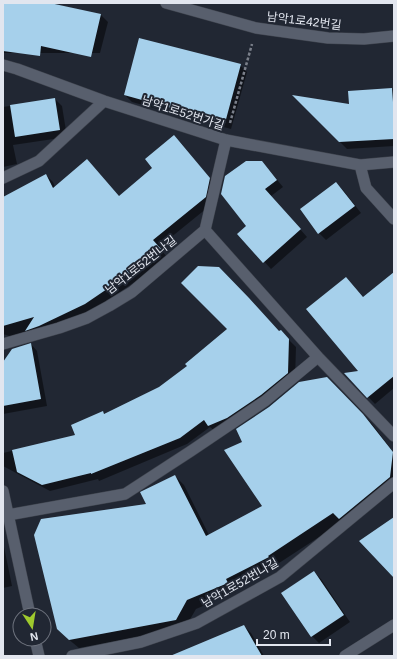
<svg xmlns="http://www.w3.org/2000/svg" width="397" height="659" font-family="Arial,'Noto Sans KR',sans-serif">
<rect width="100%" height="100%" fill="#212733"/>
<path fill="#0007" d="M3,3H53L54,4L101,15L108,22L100,53H3Z
M240,65L247,72L231,129L132,102L125,95Z
M394,89V146L347,149L295,97L350,105L349,92Z
M55,99L62,106L67,137L13,145L17,164L3,167V107Z
M174,136L181,143L216,186L212,204L159,247L167,257L139,279L92,311L22,340L3,334V213L46,175L53,182L55,187L87,160L119,197L154,168Z
M269,170L283,187L271,196L307,237L271,269L239,234L248,226Z
M336,183L343,190L361,213L326,240L319,233L301,210Z
M394,273V388L375,404L346,374L360,371L346,278L364,298Z
M281,332L296,347L295,380L216,432L210,427L187,444L99,481L98,479L50,491L3,466V453L76,436L103,412L105,414Z
M31,344L37,351L47,406L3,414V364Z
M336,387L372,424L394,453V490L348,528L342,522L276,565L277,566L234,588L236,592L196,609L185,628L79,648L67,638L148,505L175,476L184,485L209,535L264,507L243,442Z
M3,542L12,586L3,588Z
M314,572L321,579L350,622L319,643L312,636Z
M244,626L251,633L264,656H172Z"/>
<path fill="#a6d0eb" d="M3,3H50L101,14L91,57L41,46L40,56L3,51Z
M139,38L241,64L225,123L124,95Z
M392,88L394,116V139L339,142L292,95L349,104L348,91Z
M55,98L60,130L15,137L10,105Z
M174,135L210,178L206,197L153,240L161,249L132,272L85,304L39,326L25,331L34,317L3,326V197L46,174L53,188L87,159L119,196L152,168L145,159Z
M246,161H262L277,180L265,189L301,229L263,263L237,234L246,226L221,194L225,176Z
M336,182L355,206L318,234L300,209Z
M198,266L219,267L249,298L279,331L281,330L289,339L288,373L261,395L227,418L208,426L204,420L180,438L91,474V473L42,485L17,472L12,450L75,435L71,425L103,411L104,414L159,387L187,366L185,364L227,329L181,283Z
M394,272V376L367,398L344,373L358,371L306,309L346,277L363,297Z
M31,343L41,399L3,406V362L12,349Z
M327,377L363,414L393,452L390,477L339,519L333,513L268,556L269,557L226,579L228,583L187,600L176,620L69,640L57,629L34,535L41,519L146,504L140,492L175,475L206,536L262,506L224,450L242,442L236,429L269,407L299,382Z
M394,517V578L359,541Z
M314,571L344,615L311,637L281,593Z
M244,625L262,656H170Z"/>
<g fill="none" stroke-linecap="round" stroke-linejoin="round">
<defs>
<path id="minor" d="M166,3L256,28L328,38L364,39L394,36
M3,65L17,69L104,101L226,140L360,165L394,162
M360,165L366,188L394,219
M3,178L39,161L104,101
M205,230L318,357L394,436
M3,344L59,328L87,318L109,306L132,292L205,230L226,140
M3,491L30,615
M8,515L125,494L191,451L265,401L318,357
M35,639L39,656
M72,656L141,642L197,623L280,577L394,483
M345,656L394,625"/>
</defs>
<use href="#minor" stroke="#3e434d" stroke-width="12"/>
<path stroke="#7b808b" stroke-width="2.5" stroke-dasharray="3 2" stroke-linecap="butt" d="M230,123L252,44"/>
<use href="#minor" stroke="#585f6d" stroke-width="11"/>
</g>
<g text-anchor="middle" stroke-width="4" stroke-linejoin="round" paint-order="stroke">
<g font-size="12" fill="#e2e6ef" stroke="#212733">
<text transform="translate(304 21) rotate(7)" y="4">남악1로42번길</text>
<text transform="translate(183 113) rotate(18)" y="4">남악1로52번가길</text>
<text transform="translate(141 265) rotate(-38)" y="4">남악1로52번나길</text>
<text transform="translate(240 583) rotate(-30)" y="4">남악1로52번나길</text>
</g>
</g>
<rect width="397" height="659" fill="none" stroke="#e2e6ef" stroke-width="8"/>
<g transform="translate(32 627) rotate(168)"><circle r="19" fill="#212733" stroke="#6e737e"/>
<path d="M0-3L7 15L0 10L-7 15Z" fill="#9fca2e"/>
<text y="-6" font-size="11" font-weight="bold" text-anchor="middle" fill="#e2e6ef">N</text>
</g>
<path d="M257 639v6h73v-6" fill="none" stroke="#e2e6ef" stroke-width="2"/>
<text x="263" y="639" font-size="12" fill="#e2e6ef" stroke="#212733" stroke-width="3" paint-order="stroke">20 m</text>
</svg>
